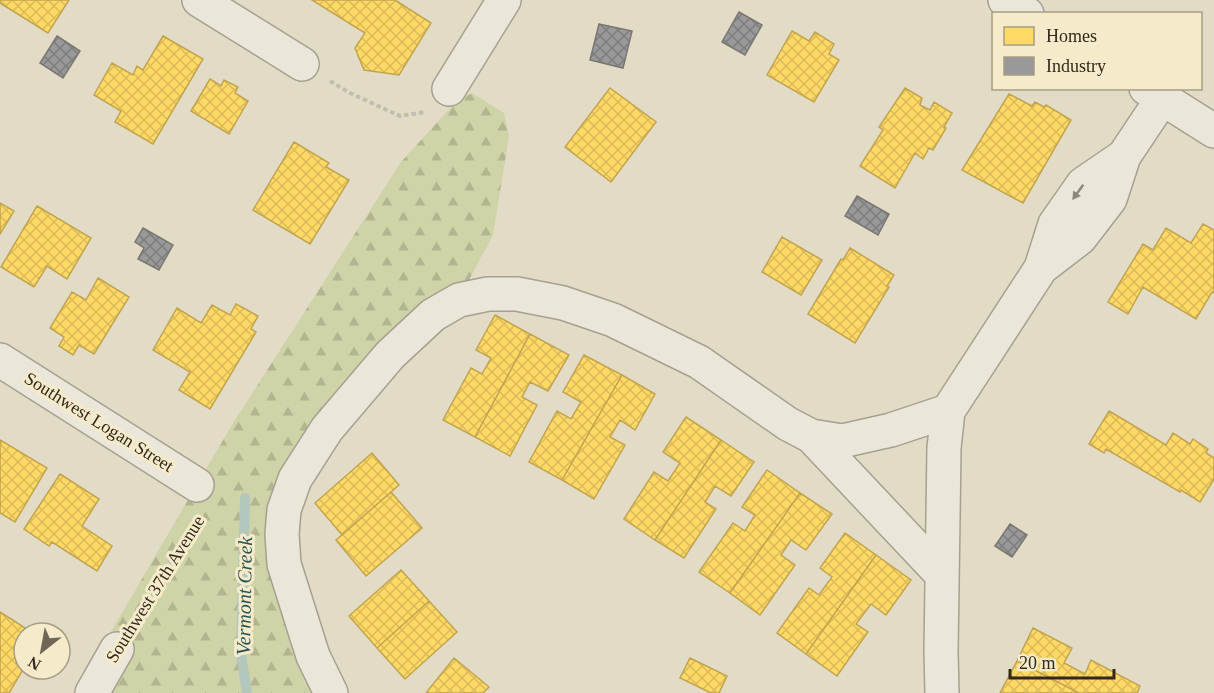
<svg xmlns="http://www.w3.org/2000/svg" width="1214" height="693" font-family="Georgia,serif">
<defs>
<pattern id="forest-firs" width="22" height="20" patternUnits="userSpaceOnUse" patternTransform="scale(1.5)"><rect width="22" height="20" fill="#cfd3a8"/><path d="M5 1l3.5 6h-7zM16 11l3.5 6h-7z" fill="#b2b590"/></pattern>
<pattern id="homes-cross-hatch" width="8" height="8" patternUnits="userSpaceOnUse" patternTransform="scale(1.5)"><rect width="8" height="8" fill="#ffd966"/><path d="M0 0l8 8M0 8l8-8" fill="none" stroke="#dbba58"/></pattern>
<pattern id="industry-cross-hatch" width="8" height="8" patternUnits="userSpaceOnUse" patternTransform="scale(1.5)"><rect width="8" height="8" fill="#999"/><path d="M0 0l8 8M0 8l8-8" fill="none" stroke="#7d7d7c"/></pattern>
</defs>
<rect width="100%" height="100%" fill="#e2dcc6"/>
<path fill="url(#forest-firs)" d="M472,93L504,113L509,136L493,235L468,282L284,474L318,693H75L233,423L401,162L455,103Z"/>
<path fill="url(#homes-cross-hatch)" stroke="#c2a44f" stroke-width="1.5" d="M0,0H69L48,33L0,3Z
M312,0H395L431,23L399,75L364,70L355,48L365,33Z
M792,31L809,41L815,32L834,44L829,54L839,60L814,102L767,75Z
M163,36L203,59L153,144L115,122L121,111L94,95L112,63L133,75L137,66L143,70Z
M210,79L221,86L224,80L238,87L235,93L248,101L229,134L191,111Z
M610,88L656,122L611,182L565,147Z
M905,88L922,98L920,105L930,110L934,102L952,113L944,127L946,128L933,150L929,148L923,159L915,153L895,188L860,166L883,130L879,127Z
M1009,94L1032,106L1035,102L1044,107L1046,105L1071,120L1023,203L962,170Z
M294,142L329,163L326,167L349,180L310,244L253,210Z
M0,203L14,211L0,234Z
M37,206L91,238L67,279L47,266L34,287L1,267Z
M1203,224L1214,230V293L1212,292L1196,319L1143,287L1128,314L1108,302L1143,244L1153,250L1166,228L1191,243Z
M782,237L822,260L801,295L762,272Z
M850,248L894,275L887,286L889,287L855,343L808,314L841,259L843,260Z
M98,278L129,297L94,354L79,345L73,355L59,346L64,337L50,328L72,292L86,300Z
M236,304L258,316L251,329L256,332L210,409L179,390L190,372L153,350L177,308L201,323L212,305L230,315Z
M495,315L530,334L475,437L443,420L471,368L482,374L491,358L476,350Z
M530,334L569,355L548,391L530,382L522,397L537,405L510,456L475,437Z
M584,355L622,375L562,480L529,462L557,411L571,419L581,402L563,392Z
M622,375L655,394L635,430L620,420L610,437L625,445L594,499L562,480Z
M1109,411L1166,445L1173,433L1190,444L1193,439L1208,449L1206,453L1214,458V479L1200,502L1181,490L1180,492L1106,449L1104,453L1089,444Z
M686,417L721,440L655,540L624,519L654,472L668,481L680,463L663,452Z
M0,440L47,468L15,522L0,513Z
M721,440L754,462L731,496L715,486L705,502L716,509L684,558L655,540Z
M372,453L399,485L342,535L315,503Z
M767,470L800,493L730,593L699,572L733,523L745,531L755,515L742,507Z
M60,474L99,499L82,526L112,546L97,571L52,542L49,546L24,529Z
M391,492L422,528L366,576L336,540Z
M800,493L832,514L806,550L791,540L781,555L795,565L760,615L730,593Z
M845,533L876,555L806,654L777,633L809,588L819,595L832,577L820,568Z
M876,555L911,580L886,615L871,604L856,624L868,632L837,676L806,654Z
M401,570L429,601L377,648L349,616Z
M429,601L457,632L405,679L377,648Z
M0,612L33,633H24V653L18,663L24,668L9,693H0Z
M1033,628L1072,648L1064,663L1085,674L1091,660L1140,686L1137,693H1079L1017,661Z
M454,658L489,687L483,693H426Z
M690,658L727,676L719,693H711L680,678Z
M1017,661L1079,693H1000Z"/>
<path fill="url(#industry-cross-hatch)" stroke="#7a7773" stroke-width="1.5" d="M739,12L762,25L745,55L722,42Z
M599,24L632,31L623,68L590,60Z
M57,36L80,51L63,78L40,63Z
M857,196L889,214L878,235L845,216Z
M143,228L173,245L159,270L138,259L144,248L135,242Z
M1010,524L1027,535L1012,557L995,546Z"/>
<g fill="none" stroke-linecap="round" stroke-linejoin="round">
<path stroke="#b4c7bc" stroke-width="10" d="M245,498L241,654L247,693"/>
<defs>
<path id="minor" d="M199,0L302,64
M1005,0L1027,14
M1146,88L1214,131
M449,89L504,0
M1041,268L1080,238L1110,199L1124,156L1162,99
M0,360L197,485
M811,436L942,575
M92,693L117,649
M331,693L313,656L284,564L282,534L284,510L295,479L327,429L390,355L433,315L459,300L488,294H517L563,303L613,320L699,362L788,424L811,436L842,441L891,430L948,411
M942,693L941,652L944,448L948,411L1041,268L1055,224L1083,184L1124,156"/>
</defs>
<use href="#minor" stroke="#a6a090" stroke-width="36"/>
<path stroke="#c2bdb0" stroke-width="4" stroke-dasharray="4.5 3" stroke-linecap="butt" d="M330,81L350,93L400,116L425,112
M134,620L186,534L200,518"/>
<use href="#minor" stroke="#eae6d9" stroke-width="33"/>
</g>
<defs><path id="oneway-solid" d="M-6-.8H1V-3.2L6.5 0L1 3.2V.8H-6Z" transform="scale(1.5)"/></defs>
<use fill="#8e877a" href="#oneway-solid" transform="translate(1078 192) rotate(126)"/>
<g text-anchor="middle" stroke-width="6" stroke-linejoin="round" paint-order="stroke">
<g font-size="18" fill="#33281a" stroke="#f5ebcb">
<text transform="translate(99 422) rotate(32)" y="6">Southwest Logan Street</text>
<text transform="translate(155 589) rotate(-58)" y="6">Southwest 37th Avenue</text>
</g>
<g font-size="20" font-style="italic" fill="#295353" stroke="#f5ebcb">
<text transform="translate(244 596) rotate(-89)" y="7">Vermont Creek</text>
</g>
</g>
<rect x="992" y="12" width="210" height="78" fill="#f5ebcb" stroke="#a79d84" stroke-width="1.5"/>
<rect x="1004" y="27" width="30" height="18" fill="#ffd966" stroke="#a79d84" stroke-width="1.5"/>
<text x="1046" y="42" font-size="18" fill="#33281a">Homes</text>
<rect x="1004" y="57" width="30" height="18" fill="#999999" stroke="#a79d84" stroke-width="1.5"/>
<text x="1046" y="72" font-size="18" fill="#33281a">Industry</text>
<g transform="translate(42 651) rotate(211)"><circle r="28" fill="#f5ebcb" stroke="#a79d84" stroke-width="1.5"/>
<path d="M0-4.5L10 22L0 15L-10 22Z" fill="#706756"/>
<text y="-9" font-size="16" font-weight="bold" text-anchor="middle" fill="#33281a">N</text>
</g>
<path d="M1010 669v9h104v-9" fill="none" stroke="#33281a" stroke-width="3"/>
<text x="1019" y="669" font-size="18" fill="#33281a" stroke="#f5ebcb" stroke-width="4.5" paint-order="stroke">20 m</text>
</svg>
